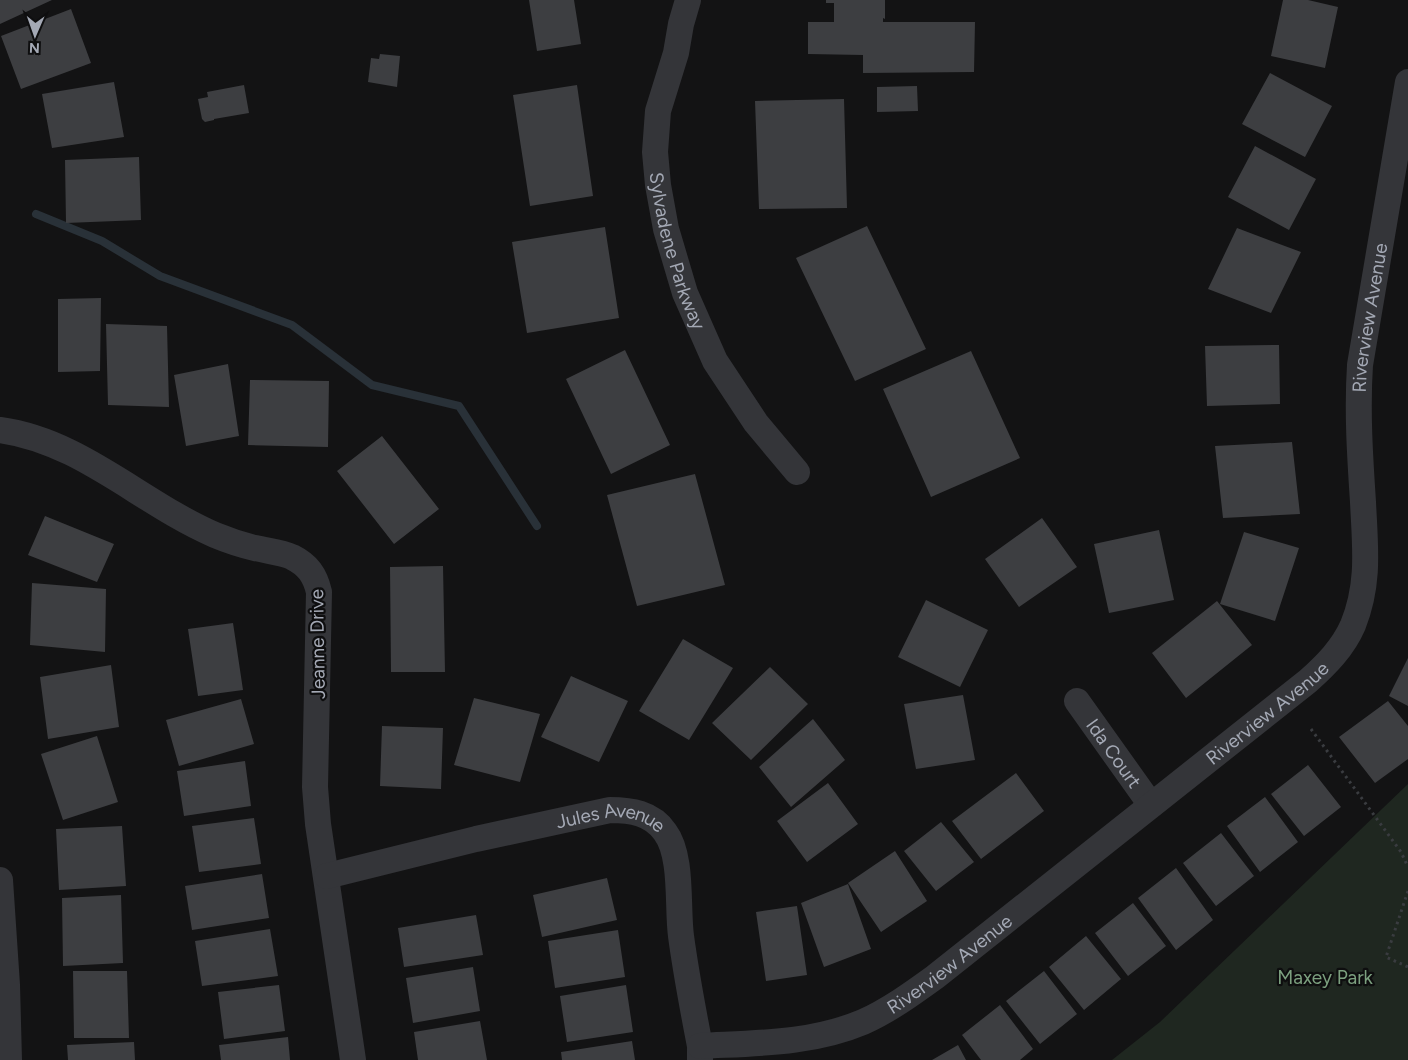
<svg xmlns="http://www.w3.org/2000/svg" width="1408" height="1060" font-family="Figtree,sans-serif">
<rect width="100%" height="100%" fill="#131314"/>
<path fill="#1f2720" d="M1408,784V1060H1112L1160,1022Z"/>
<g fill="none" stroke-linecap="round" stroke-linejoin="round">
<path stroke="#293138" stroke-width="8" d="M36,214L102,241L160,276L292,325L372,385L459,406L537,526"/>
</g>
<path fill="#3d3e41" d="M0,0H52L0,24Z
M529,0H574L581,44L537,51Z
M826,0H885V19L883,18V22H975L974,72L863,73V55L808,54V22H834V3H826Z
M1283,0H1308L1338,7L1325,68L1271,56Z
M71,9L91,63L21,89L1,36Z
M380,54L400,56L397,87L368,82L371,58L379,59Z
M1270,73L1332,106L1305,157L1242,124Z
M114,82L124,137L52,148L42,94Z
M244,85L249,113L214,119V120L205,122L202,119L198,99L208,97L207,92Z
M577,85L593,196L530,206L513,95Z
M917,86L918,111L877,112V87Z
M844,99L847,208L759,209L755,101Z
M1255,146L1316,179L1289,230L1228,197Z
M139,157L141,220L66,223L65,160Z
M867,226L926,349L855,381L796,258Z
M605,227L619,318L527,333L512,242Z
M1237,228L1301,252L1271,313L1208,289Z
M101,298L100,371L58,372V299Z
M106,324L167,326L169,407L108,405Z
M1279,345L1280,404L1207,406L1205,346Z
M625,350L670,445L611,474L566,379Z
M971,351L1020,458L931,497L883,389Z
M228,364L239,436L186,446L174,375Z
M250,380L329,381L328,447L248,445Z
M382,436L439,509L394,544L337,471Z
M1292,442L1300,514L1223,518L1215,446Z
M695,474L725,585L637,606L607,495Z
M45,516L114,544L97,582L28,555Z
M1042,518L1077,567L1019,607L985,559Z
M1159,530L1174,600L1109,613L1094,544Z
M1244,532L1299,548L1275,621L1220,604Z
M443,566L445,672H391L390,567Z
M32,583L106,589L105,652L30,645Z
M926,600L988,630L960,687L898,657Z
M1217,601L1252,645L1186,698L1152,653Z
M233,623L243,690L198,696L188,629Z
M683,639L733,668L689,740L639,711Z
M1408,658V706L1389,696Z
M111,665L119,727L48,739L40,677Z
M770,667L808,704L751,760L712,723Z
M571,676L628,701L599,762L541,737Z
M963,695L975,760L916,769L904,704Z
M474,698L540,714L520,782L454,765Z
M241,699L254,744L179,766L166,720Z
M1388,701L1408,726V759L1375,783L1339,737Z
M813,719L845,760L791,807L759,767Z
M382,726L443,728L441,789L380,786Z
M97,736L118,802L63,820L41,754Z
M245,761L251,806L184,816L177,771Z
M1308,765L1341,807L1304,836L1271,794Z
M1016,773L1044,811L981,859L952,821Z
M828,783L858,824L807,862L777,821Z
M1265,797L1298,842L1260,872L1227,826Z
M254,818L261,864L199,872L192,826Z
M941,822L974,862L936,891L904,851Z
M122,826L126,886L59,890L56,829Z
M1221,833L1254,876L1216,906L1183,863Z
M895,851L927,901L881,932L848,883Z
M1176,868L1213,920L1176,950L1138,898Z
M262,874L269,918L192,930L185,886Z
M607,878L617,920L542,937L533,895Z
M848,884L871,949L824,967L801,903Z
M121,895L123,963L63,966L62,898Z
M1133,903L1166,946L1128,976L1095,933Z
M797,906L807,975L766,981L756,912Z
M476,915L483,955L404,967L398,928Z
M270,929L278,976L202,986L195,941Z
M618,930L625,977L555,988L548,941Z
M1086,936L1121,979L1084,1010L1049,967Z
M473,967L480,1011L413,1023L406,978Z
M73,971H127L129,1038H74Z
M1044,971L1077,1014L1040,1044L1006,1001Z
M279,985L285,1031L224,1039L218,992Z
M626,985L633,1032L567,1042L560,996Z
M1000,1005L1033,1049L1020,1060H981L962,1035Z
M480,1021L487,1060H418L414,1032Z
M288,1037L290,1060H221L219,1045Z
M632,1041L635,1060H562L561,1052Z
M134,1042L135,1060H68L67,1045Z
M958,1045L966,1060H932Z"/>
<g fill="none" stroke-linecap="round" stroke-linejoin="round">
<path stroke="#3a3c40" stroke-width="3" stroke-dasharray="2.5 4" stroke-linecap="butt" d="M1311,729L1401,852L1408,867
M1408,891L1386,957L1408,967"/>
<g stroke="#343539" stroke-width="26">
<path id="s1" d="M688,0L681,24L676,53L658,111L655,152L658,185L666,229L685,293L715,361L756,423L797,472"/>
<path d="M0,430C81,441 141,503 215,535C227,540 242,545 255,548C267,551 281,552 292,557C308,565 315,575 319,592L315,787L318,824L353,1060"/>
<path id="s2" d="M1077,701L1151,805"/>
<path id="s3" d="M327,876L476,839L610,810C631,810 652,813 665,832C683,856 677,906 681,936C686,973 693,1010 700,1046V1060"/>
<path d="M0,880L7,985L9,1060"/>
<path id="s4" d="M700,1046C755,1043 811,1044 863,1022C888,1011 913,993 935,977L1308,681C1326,665 1343,648 1353,625C1370,583 1365,546 1363,502C1360,457 1357,411 1360,365L1408,82"/>
</g>
</g>
<g text-anchor="middle" stroke-width="4.5" stroke-linejoin="round" paint-order="stroke">
<g font-size="19" fill="#a4a9b5" stroke="#0e0e0f">
<text dy="7" stroke="none"><textPath href="#s1" startOffset="258">Sylvadene Parkway</textPath></text>
<text dy="7" stroke="none"><textPath href="#s4" startOffset="1109">Riverview Avenue</textPath></text>
<text transform="translate(317 644) rotate(-91)" y="7">Jeanne Drive</text>
<text dy="7" stroke="none"><textPath href="#s4" startOffset="675">Riverview Avenue</textPath></text>
<text dy="7" stroke="none"><textPath href="#s2" startOffset="64">Ida Court</textPath></text>
<text dy="7" stroke="none"><textPath href="#s3" startOffset="292">Jules Avenue</textPath></text>
<text dy="7" stroke="none"><textPath href="#s4" startOffset="270">Riverview Avenue</textPath></text>
</g>
<g font-size="19" fill="#7ca07f" stroke="#0e0e0f">
<text x="1325" y="984">Maxey Park</text>
</g>
</g>
<g transform="translate(35 35) rotate(182)" stroke="#0e0e0f" stroke-width="4" paint-order="stroke">
<path d="M0-4L9 19L0 12L-9 19Z" fill="#a4a9b5"/>
<text y="-8" font-size="14" font-weight="bold" text-anchor="middle" fill="#a4a9b5">N</text>
</g>
</svg>
